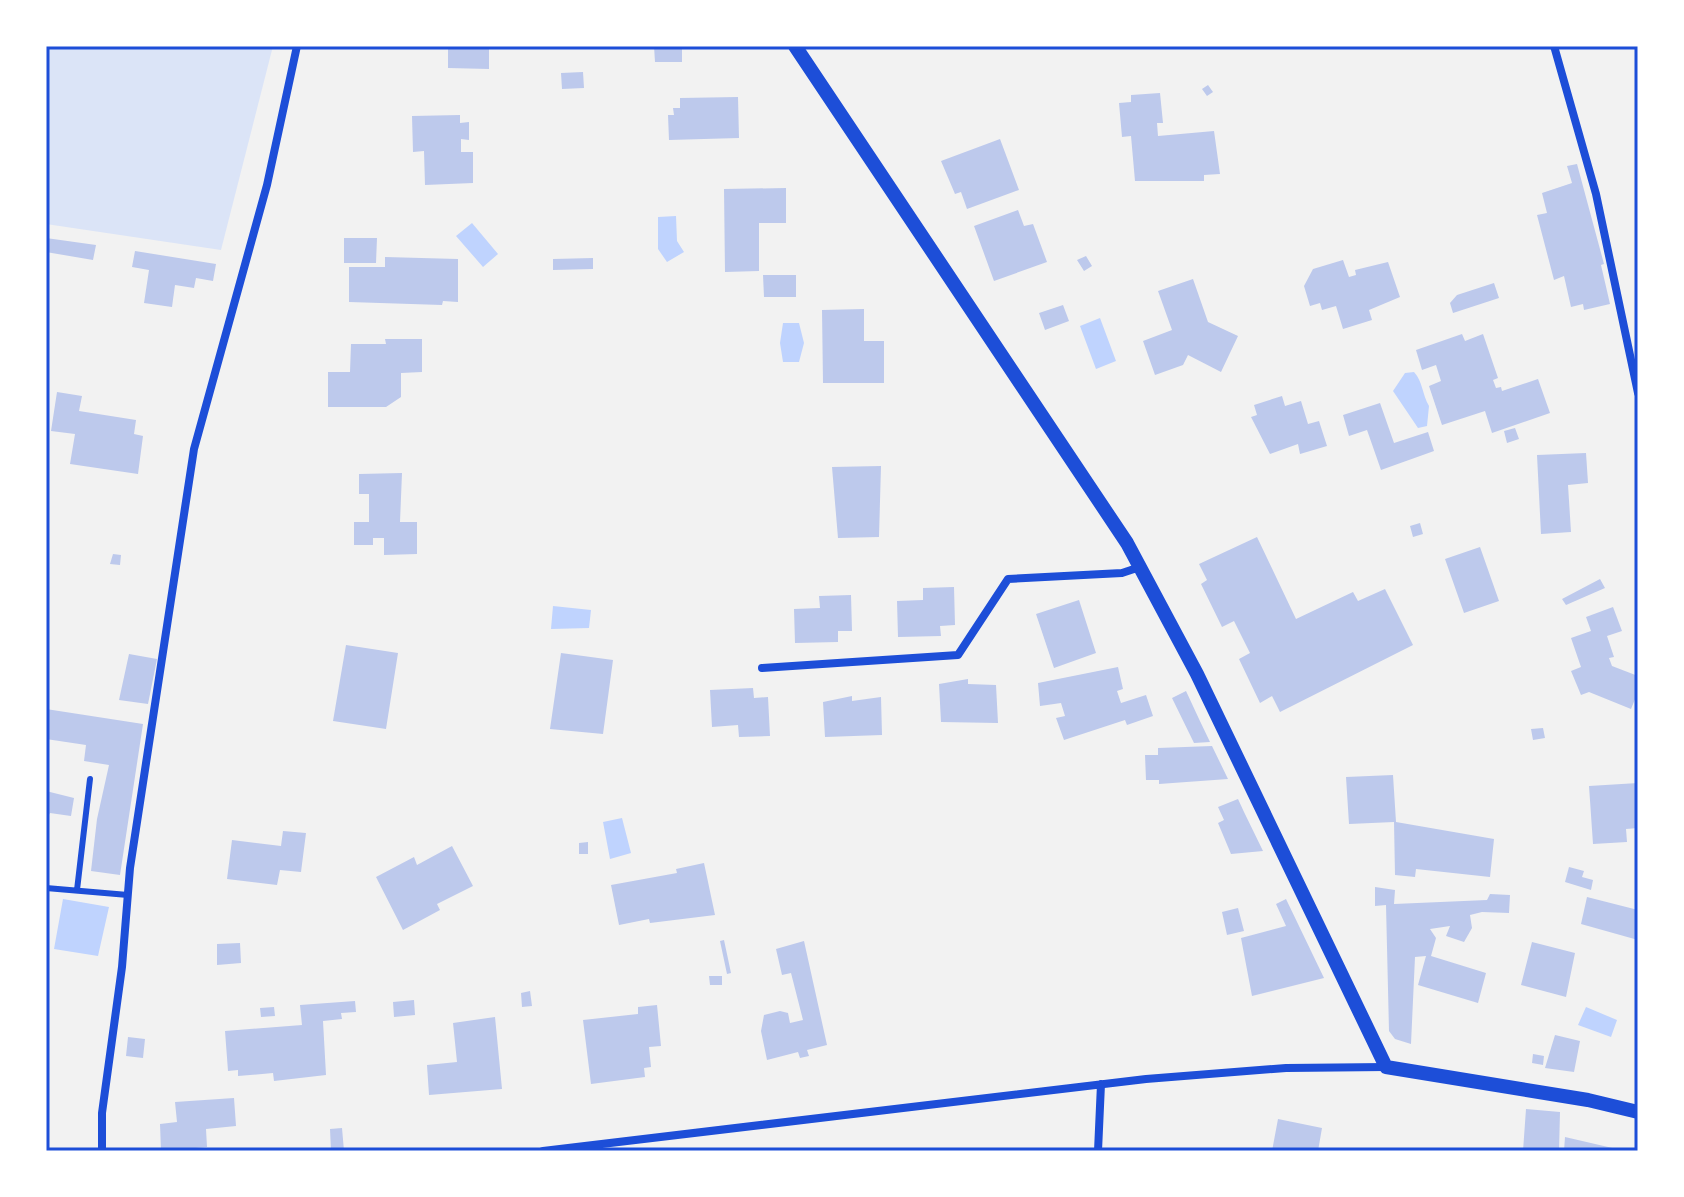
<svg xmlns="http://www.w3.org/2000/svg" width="1684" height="1197" font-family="Bitter,serif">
<rect width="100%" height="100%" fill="#f2f2f2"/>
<path fill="#dbe4f7" d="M46,46H273L221,250L46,224Z"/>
<path fill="#bfd3fe" d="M676,216L677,241L684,252L667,262L658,249V217Z
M472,223L498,254L483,267L456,236Z
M1100,318L1116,361L1096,369L1080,326Z
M783,323H799L804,343L799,362H783L780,343Z
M1414,372C1423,382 1422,394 1429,406L1427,426L1418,428L1393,391L1405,373Z
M553,606L591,610L589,628L551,629Z
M622,818L631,853L610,859L603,822Z
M63,899L109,907L98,956L54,949Z
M1586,1007L1617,1020L1611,1037L1578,1025Z"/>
<path fill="#bdc9ec" d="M448,46H489V69L448,68Z
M654,46H682V62H655Z
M583,72L584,88L562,89L561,73Z
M1208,85L1213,92L1207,96L1202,89Z
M1160,93L1163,123H1157L1158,136L1214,131L1220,174L1204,175V181H1135L1131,136L1122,137L1119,103L1131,102V95Z
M738,97L739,138L669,140L668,115H674L673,108H680V98Z
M460,115V123L469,122V140L461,139V152H473V183L425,185L424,151L413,152L412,116Z
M1000,139L1019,190L967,209L961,192L955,194L941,161Z
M1577,164L1604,264L1601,265L1610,304L1584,310L1583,304L1571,307L1564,276L1554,280L1537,215L1547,213L1542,193L1572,183L1567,166Z
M786,188V223H759V271L725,272L724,189Z
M1018,210L1024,226L1033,224L1047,262L994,281L974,226Z
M46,238L96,245L93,260L46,252Z
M344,238H377L376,263H344Z
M135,251L216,264L213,281L196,278L194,288L175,285L172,307L144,303L149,270L132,267Z
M1086,256L1092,266L1084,271L1077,260Z
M385,257L458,259V302L443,301L442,305L349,302V267H385Z
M593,258V269L553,270V259Z
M1343,260L1349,277L1356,275L1355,270L1388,262L1400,297L1369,310L1372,320L1343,329L1336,306L1322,310L1320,303L1310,306L1304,286L1313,269Z
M763,275H796V297H764Z
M1193,279L1208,322L1238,336L1221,372L1188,355L1183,365L1155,375L1143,341L1172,330L1158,291Z
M1494,283L1499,298L1453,313L1450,303L1457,295Z
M1063,305L1069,321L1045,330L1039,313Z
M864,309V341H884V383H823L822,310Z
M1462,334L1465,341L1483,334L1498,378L1493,380L1496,388L1501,387L1502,391L1538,379L1550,413L1492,433L1485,411L1442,425L1429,386L1441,381L1436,365L1422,370L1416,350Z
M385,339H422V372L401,373V397L386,407H328V372H350L351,344H386Z
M57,392L82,396L79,411L136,420L134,434L143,436L138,474L70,464L75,434L51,431Z
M1282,396L1285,406L1301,401L1308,424L1319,421L1327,446L1300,454L1298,444L1270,454L1251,417L1257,415L1254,405Z
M1380,403L1394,443L1428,432L1434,451L1381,470L1367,430L1349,436L1343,415Z
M1515,428L1519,439L1507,443L1504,431Z
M1586,453L1588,483L1568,485L1571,532L1541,534L1537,455Z
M881,466L879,537L838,538L832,467Z
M402,473L400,522H417V554L384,555V538H373V545H354V522H369V494H359V474Z
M1420,523L1423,534L1413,537L1410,526Z
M1257,537L1296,619L1353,592L1358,601L1385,589L1413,645L1280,712L1272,696L1260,703L1239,659L1250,653L1234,621L1222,627L1201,584L1207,580L1199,564Z
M1480,547L1499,601L1464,613L1445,559Z
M113,554L121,555L120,565L110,564Z
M1600,579L1605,588L1566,605L1562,599Z
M954,587L955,625L940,626L941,636L898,637L897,601L923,600V588Z
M851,595L852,631H838V642L795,643L794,609L820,608L819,596Z
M1079,600L1096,653L1054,668L1036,614Z
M1613,607L1622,631L1607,636L1614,657L1609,658L1612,666L1638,676V692L1631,709L1589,692L1581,695L1571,671L1581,667L1571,638L1591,631L1586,617Z
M346,645L398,653L386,729L333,721Z
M561,653L613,660L603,734L550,729Z
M129,654L157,659L148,704L119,700Z
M1118,667L1123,689L1117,691L1121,703L1146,695L1153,716L1127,725L1125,720L1064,740L1056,718L1065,716L1061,703L1040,706L1038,683Z
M968,679V684L996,685L998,723L941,722L939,684Z
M753,688L754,698L768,697L770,736L739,737L738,725L712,727L710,690Z
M1186,691L1199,719L1210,742L1194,743L1172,698Z
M852,696V701L881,697L882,735L825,737L823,702Z
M46,709L143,724L120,875L91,871L97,819L109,765L84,761L86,745L46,739Z
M1543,728L1545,738L1533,740L1531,729Z
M1212,746L1228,779L1159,784V780H1146L1145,755H1158V748Z
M1393,775L1396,822L1494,839L1490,877L1416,869L1415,877L1395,875L1394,822L1349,824L1346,777Z
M1638,783V828L1626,829L1627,842L1593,844L1589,786Z
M46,791L74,798L71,816L50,813L46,820Z
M1238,799L1244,812L1263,851L1231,854L1218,823L1224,820L1218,807Z
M283,831L306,833L301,872L280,870L277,885L227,879L232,840L281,846Z
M588,842V854H579V843Z
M452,846L473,886L437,904L440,910L403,930L376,877L414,857L417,865Z
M704,863L715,915L650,923L649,919L619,925L611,885L677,873L676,869Z
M1569,867L1584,871L1582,877L1593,880L1591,890L1565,882Z
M1375,887L1395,890L1394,904L1487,900L1490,894L1510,895L1509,913L1482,912L1470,915L1472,928L1464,942L1446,936L1450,926L1430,929L1436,938L1431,956L1486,973L1478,1003L1418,985L1426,956L1415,957L1411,1044L1395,1039L1389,1031L1386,905L1375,906Z
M1587,897L1638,910V940L1581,924Z
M1286,899L1324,978L1252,996L1241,938L1286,926L1276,904Z
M1238,908L1244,931L1227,935L1222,912Z
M724,940L731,973L727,974L720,941Z
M804,941L827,1045L807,1050L809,1056L800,1058L798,1052L767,1060L761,1031L764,1015L780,1011L788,1013L790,1023L803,1020L791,973L782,975L776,949Z
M1532,942L1575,953L1566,997L1521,985Z
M240,943L241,963L217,965V944Z
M709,976H722V985H710Z
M530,991L532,1006L522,1007L521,993Z
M414,1000L415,1015L394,1017L393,1002Z
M355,1001L356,1012L341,1013L342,1019L323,1021L326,1075L274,1081L273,1073L238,1076V1070L228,1071L225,1031L302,1025L300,1005Z
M657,1005L661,1046L649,1047L651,1067L644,1068L645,1077L591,1084L583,1020L638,1014V1007Z
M274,1007L275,1016L261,1017L260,1008Z
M495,1017L502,1089L429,1095L427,1065L457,1062L453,1023Z
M1555,1035L1580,1041L1574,1072L1545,1068Z
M128,1037L145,1039L143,1058L126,1056Z
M1533,1054L1544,1056L1543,1065L1532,1063Z
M234,1098L236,1126L206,1129L207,1147L161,1151L160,1124L177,1122L175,1102Z
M1526,1109L1560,1112L1559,1151H1523Z
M1278,1119L1322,1128L1318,1151H1272Z
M342,1128L344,1151H331L330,1129Z
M1565,1137L1621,1150V1151H1564Z"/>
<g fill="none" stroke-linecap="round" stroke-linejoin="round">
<path stroke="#1d4ed8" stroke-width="6" d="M46,888L128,895
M77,890L90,779"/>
<path stroke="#1d4ed8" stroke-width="8" d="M1554,46L1596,194L1638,393
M762,668L958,655L1008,579L1122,573L1140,567
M102,1151V1113L122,967L130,868L194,449L267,185L297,46
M543,1151L1146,1079L1286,1068L1386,1067
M1098,1151L1101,1084"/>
<path stroke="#1d4ed8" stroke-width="14" d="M795,46L1127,543L1197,674L1386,1067L1588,1100L1638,1112"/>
</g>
<rect width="1684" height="1197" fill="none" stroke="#ffffff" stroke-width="96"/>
<rect x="48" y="48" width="1588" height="1101" fill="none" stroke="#1d4ed8" stroke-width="3"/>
</svg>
